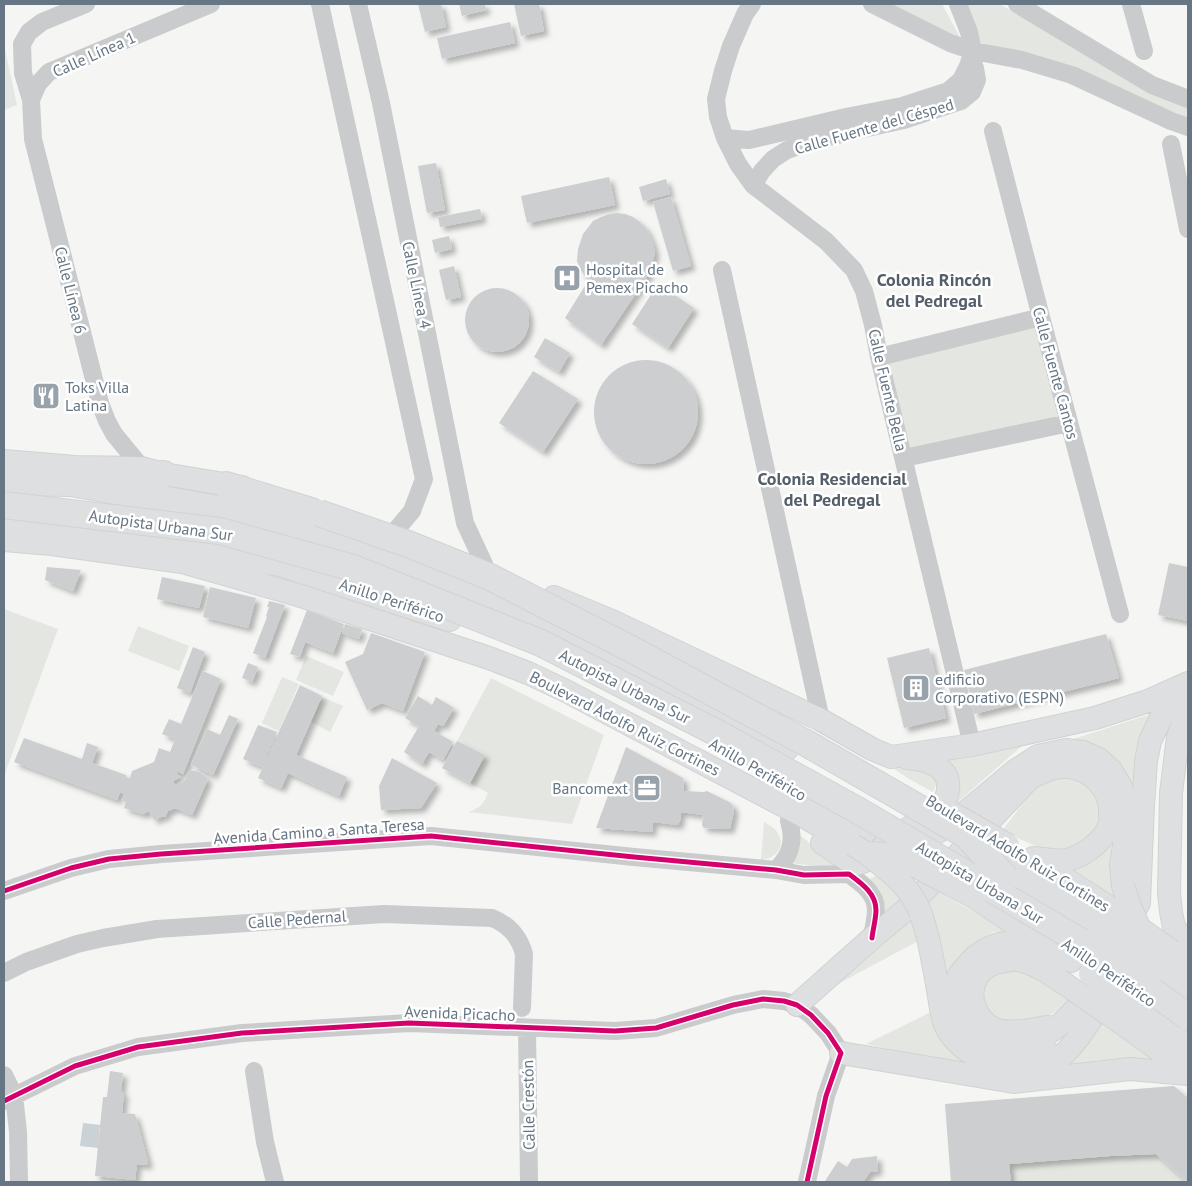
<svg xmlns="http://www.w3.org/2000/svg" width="1192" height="1186" font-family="'PT Sans',sans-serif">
<defs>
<filter id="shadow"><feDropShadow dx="4.5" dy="4.5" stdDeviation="2.5" flood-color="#0004"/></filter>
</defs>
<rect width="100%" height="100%" fill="#f5f5f4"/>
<path fill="#e4e7e1" d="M878,4H942L963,43Z
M963,4H999L1064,39L1188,102V123L980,46Z
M4,45L17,105L4,110Z
M1038,324L1062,418L907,453L884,361Z
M4,609L58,629L4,776Z
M138,626L189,646L179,671L128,651Z
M306,656L344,672L333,696L296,680Z
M282,677L299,684L279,731L262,723Z
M491,678L604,735L572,824L468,812C479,809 484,804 488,793L470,783L485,755L457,741Z
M322,697L343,706L330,732L311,722Z
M1157,712L1135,796L1067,741Z
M1022,746L952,807L955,769L949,759Z
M890,766H910L935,777L936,785L933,792L909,779Z
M1049,776L1084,778L1105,808L1092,843L1054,854L1002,831L1039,782Z
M764,822C769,825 774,827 777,832C787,846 776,859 761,860Z
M1115,828L1120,905L1067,872C1096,864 1099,851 1115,828Z
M800,835L834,864L832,868L790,863C798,853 802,849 800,835Z
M882,873L904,901L886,918C885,897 881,895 867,880Z
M939,892L1010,932H994L982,938L971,946L948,994L926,902Z
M912,914L920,940L823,992Z
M1018,966L1073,999C1056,1012 1039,1025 1017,1026C1009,1027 994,1020 986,1018L979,988L983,979Z
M933,1011L978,1068L866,1044Z
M1104,1018L1171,1062H1147L1101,1060L1064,1065Z
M1156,1154L1187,1182H1011L1009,1164L1110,1156Z"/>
<path fill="#cad2d5" d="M83,1123L100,1125L98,1148L80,1146Z"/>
<path fill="#cccecf" filter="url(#shadow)" d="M418,4H441L446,27L425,32Z
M459,4H485L486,10L462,16Z
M514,4H539L544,31L521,36Z
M510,22L515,43L442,59L437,38Z
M436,163L445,210L427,213L418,166Z
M609,177L615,205L527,223L521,196Z
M666,179L670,194L643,201L639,187Z
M671,197L691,266L673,271L653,202Z
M480,209L482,219L440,227L438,217Z
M617,213L625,214L633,217L640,222L646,228L650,236L653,244L655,253L650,271L645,280L601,345L565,318L588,281L581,270L577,261L578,249L583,234L593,221L601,217L609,214Z
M449,236L452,249L435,253L432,240Z
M454,266L461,297L446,300L439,270Z
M658,284L694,308L668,348L632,324Z
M465 320a32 32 0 1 1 64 0a32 32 0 1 1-64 0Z
M545,338L570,353L559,372L534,357Z
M594 412a52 52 0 1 1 104 0a52 52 0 1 1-104 0Z
M533,371L578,399L543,452L499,423Z
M1169,563L1188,567V621L1158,615Z
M47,567L81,570L73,591L45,580Z
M162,577L205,586L199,608L157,599Z
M210,587L256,598L248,628L203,617Z
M269,601L285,605L265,658L253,653L267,617L266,616L269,607H267Z
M307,610L344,624L333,653L305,642L300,657L290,654Z
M345,624L362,629L359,639L342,633Z
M371,633L425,652L403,711L382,703L367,710L345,662L363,654Z
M1106,634L1119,678L974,714L964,670Z
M193,647L205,652L190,693L177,688Z
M929,648L946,718L904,728L887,658Z
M248,663L258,667L252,682L242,678Z
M203,671L221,679L183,774L176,771L178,775L181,777L173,781L175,785L184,781L189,771H195L200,772L208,779L192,815L175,808L168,811L165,817L163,816L154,820L149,811L143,814L124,808L126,802L122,801L124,794L120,792L117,800L14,762L24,738L82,759L87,743L98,747L92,763L126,775V777L130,778L132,771L154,762L159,748L170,752L175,739L162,734L169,719L181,724Z
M300,685L322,696L296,755L347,777L339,796L288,773L281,788L258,778Z
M418,696L432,705L436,697L454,708L443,726L438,724L434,731L453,742L443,760L429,752L422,764L404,752L419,726L405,718Z
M229,715L238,719L213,775L191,765L207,729L220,735Z
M258,725L277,732L262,767L243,759Z
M457,741L485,755L470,783L442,768Z
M626,747L683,778L684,784L683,791L704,792L707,791L731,803L733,806L734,811L730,829L704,828L703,827L702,825L703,815L681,812L680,821L678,825L653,822L652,832L596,828Z
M392,758L437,783L421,808L381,810L379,786Z
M110,1071L123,1073L121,1092H124L122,1113L135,1114L148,1162V1165L137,1164L135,1180L95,1176L103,1097H107Z
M1174,1086L1188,1098V1182L1156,1154L1110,1156L1009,1164L1011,1182H951L945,1104Z
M877,1156L878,1171L870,1172L863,1182H826L825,1181L838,1161L847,1167L852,1159Z"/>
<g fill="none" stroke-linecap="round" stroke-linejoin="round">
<defs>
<path id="major" d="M4,461L75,467L142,468L164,474L242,487
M4,540L52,544L182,562L298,595L489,658L528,673L566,691L803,816L853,845
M554,597L612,621L821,720L872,749L891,757L972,745L1095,718L1148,701L1188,683
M1188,711L1178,737L1171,793L1169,893L1171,912L1174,927L1181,937L1188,945
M822,843L849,861L857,864L865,861L945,801C957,770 933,760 907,758
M905,853L955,821L1016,770L1038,756L1066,750L1083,752L1099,759L1111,770L1120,785L1126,801V818L1124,846L1121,865L1123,886
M1035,859L1112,909
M974,897L1046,945
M921,914C924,924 927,933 929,943C933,961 936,978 939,996C941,1008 942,1022 949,1032C959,1047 973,1056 989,1061C1011,1068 1028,1063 1047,1052
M1126,926L1139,903L1143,806L1146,761L1150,741L1161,718L1174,700L1186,686
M1172,951L1188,964
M1071,961C1054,956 1022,940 1006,943C992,944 978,953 970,962C966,967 960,972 958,977C952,1000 963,1028 982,1041C991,1047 1008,1049 1019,1047C1022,1046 1026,1044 1030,1043C1057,1032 1080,1008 1095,982
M797,1005L872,938L908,908L1030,778C1042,772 1054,766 1067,767C1090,768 1111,789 1110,812C1110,816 1111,820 1110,824C1104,841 1084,856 1067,860C1059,862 1041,858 1033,858
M1133,1006L1188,1046
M1120,1022L1188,1071
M1048,1027C1033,1029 1009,1035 995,1029C976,1021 966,996 977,977C983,967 995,962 1006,961C1010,960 1014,959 1017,960C1035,963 1050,974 1065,984
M841,1053L1014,1082L1130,1069L1188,1074
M1014,1082C1024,1078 1035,1075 1044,1070C1072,1053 1092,1020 1107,991"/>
<path id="highway" d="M103,475L144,476L164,474
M4,482L71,483L275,519L333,535L556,625L614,654L672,687L786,747
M226,485L311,511
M4,523H41L280,563L449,618
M776,780L864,830
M994,861L1101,928
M1161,967L1188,989"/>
</defs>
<use href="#major" stroke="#d1d2d2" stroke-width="24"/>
<use href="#highway" stroke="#d2d3d3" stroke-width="28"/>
<path stroke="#cacbcc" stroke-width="18" d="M86,4L42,22L29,32L22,44L23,73L31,100L33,139L100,403L107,421L114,434L142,468
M320,4L424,479L412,511L396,530
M358,4L381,103L465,523L484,564
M752,4L745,14L731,46L723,71L716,99L718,117L725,138L738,164L753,185L826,241L854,270L864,291L873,325L879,357L972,745
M872,4L950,43L973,51L1022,60L1072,75L1171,121L1188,127
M1017,4L1152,85L1188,99
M1131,4L1144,51
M31,100L38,84L49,72L211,4
M993,131L1041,317L1120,614
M725,138L749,140L846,117L902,106L948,91L961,80L968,66L973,51L969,32L958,4
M1171,144L1188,229
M753,185L762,171L773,159L787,150L813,141L849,132L904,120L961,101L972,92L977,80L975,68L971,58
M722,270L821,720
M879,357L1041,317
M904,458L1069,423
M776,870C791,855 795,841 789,821
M4,891L71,868L109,859L161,854L431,836L634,857L776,870L804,875L849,874C861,883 876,893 876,910C876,919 873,929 872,938
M4,973L26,962L77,944L103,938L157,929L384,914L492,918C509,925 519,936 524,954L522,1008
M527,1028L529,1182
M254,1071L265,1142L275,1182
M4,1075L14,1095L18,1132L19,1182
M4,1101L75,1066L138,1047L242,1033L409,1023L615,1031L656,1028L733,1005L763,999L784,1001L797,1005L811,1015L828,1033L841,1053L826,1096L807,1182"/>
<use href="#major" stroke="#dedfe0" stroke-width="22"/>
<use href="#highway" stroke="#dedfe0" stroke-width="26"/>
<defs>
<path id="major-bridge" d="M950,812L1008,845
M853,845L866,853L892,854L896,856L974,897
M866,853C889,871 910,885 921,914
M1123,886L1130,906L1139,927
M1112,909L1172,951
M1090,974L1133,1006
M1065,984L1120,1022"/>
<path id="highway-bridge" d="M4,505L220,531L353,568L541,643L719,734L859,811L1102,954L1188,1017
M319,513L408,544L488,576L631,649L806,743L966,835L1006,878
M1101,928L1161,967"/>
</defs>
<use href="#major-bridge" stroke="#d1d2d2" stroke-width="24" stroke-linecap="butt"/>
<use href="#highway-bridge" stroke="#d2d3d3" stroke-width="28" stroke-linecap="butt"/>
<use href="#major-bridge" stroke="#dedfe0" stroke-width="22"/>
<use href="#highway-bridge" stroke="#dedfe0" stroke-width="26"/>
<defs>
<path id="cycleway" d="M4,891L71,868L109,859L161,854L431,836L634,857L776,870L804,875L849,874C861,883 876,893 876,910C876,919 873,929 872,938
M4,1101L75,1066L138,1047L242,1033L409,1023L615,1031L656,1028L733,1005L763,999L784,1001L797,1005L811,1015L828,1033L841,1053L826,1096L807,1182"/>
</defs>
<use href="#cycleway" stroke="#fff" stroke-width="8"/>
<use href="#cycleway" stroke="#d6006c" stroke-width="5"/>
</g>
<defs>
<symbol id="hospital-square" viewBox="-11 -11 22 22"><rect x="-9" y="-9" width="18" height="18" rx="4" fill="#98a2ab" stroke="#fff"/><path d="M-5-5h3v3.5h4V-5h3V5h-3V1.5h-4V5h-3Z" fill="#fff"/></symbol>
<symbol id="restaurant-square" viewBox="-11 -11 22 22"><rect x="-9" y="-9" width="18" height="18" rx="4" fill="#98a2ab" stroke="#fff"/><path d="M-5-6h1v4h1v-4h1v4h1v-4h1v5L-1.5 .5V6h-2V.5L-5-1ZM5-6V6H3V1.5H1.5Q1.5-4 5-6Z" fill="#fff"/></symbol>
<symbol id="building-square" viewBox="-11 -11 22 22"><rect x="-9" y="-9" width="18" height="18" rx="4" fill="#98a2ab" stroke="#fff"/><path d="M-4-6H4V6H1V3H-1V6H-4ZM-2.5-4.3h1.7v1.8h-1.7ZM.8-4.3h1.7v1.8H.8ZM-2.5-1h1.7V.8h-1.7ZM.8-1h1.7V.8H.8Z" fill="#fff"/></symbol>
<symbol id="office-square" viewBox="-11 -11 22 22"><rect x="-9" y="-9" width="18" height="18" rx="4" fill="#98a2ab" stroke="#fff"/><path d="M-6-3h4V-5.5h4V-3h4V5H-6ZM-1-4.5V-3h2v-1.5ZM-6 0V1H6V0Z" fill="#fff"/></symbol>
</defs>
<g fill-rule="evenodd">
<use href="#hospital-square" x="551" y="262" width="32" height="32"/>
<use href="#restaurant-square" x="30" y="380" width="32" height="32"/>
<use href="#building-square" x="900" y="672" width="32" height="32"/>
<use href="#office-square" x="631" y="772" width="32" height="32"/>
</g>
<g text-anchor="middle" stroke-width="5" stroke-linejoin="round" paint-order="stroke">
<g font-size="16" fill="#667684" stroke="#fff">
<text transform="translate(94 54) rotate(-24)" y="6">Calle Línea 1</text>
<text transform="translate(874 126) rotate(-16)" y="6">Calle Fuente del Césped</text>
<text transform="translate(417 285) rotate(78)" y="6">Calle Línea 4</text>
<text transform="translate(71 290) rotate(76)" y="6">Calle Línea 6</text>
<text transform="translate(1056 373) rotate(75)" y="6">Calle Fuente Cantos</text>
<text transform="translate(888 390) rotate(77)" y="6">Calle Fuente Bella</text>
<text transform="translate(161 525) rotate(8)" y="6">Autopista Urbana Sur</text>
<text transform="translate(392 600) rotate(18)" y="6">Anillo Periférico</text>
<text transform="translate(625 686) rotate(27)" y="6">Autopista Urbana Sur</text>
<text transform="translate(625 723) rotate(27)" y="6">Boulevard Adolfo Ruiz Cortines</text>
<text transform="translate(758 769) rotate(30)" y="6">Anillo Periférico</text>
<text transform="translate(319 831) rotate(-4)" y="6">Avenida Camino a Santa Teresa</text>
<text transform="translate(1018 853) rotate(31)" y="6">Boulevard Adolfo Ruiz Cortines</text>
<text transform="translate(980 882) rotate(31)" y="6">Autopista Urbana Sur</text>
<text transform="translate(297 919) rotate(-4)" y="6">Calle Pedernal</text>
<text transform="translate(1109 972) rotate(34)" y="6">Anillo Periférico</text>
<text transform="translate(460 1013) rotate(2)" y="6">Avenida Picacho</text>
<text transform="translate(528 1105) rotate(-91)" y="6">Calle Crestón</text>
</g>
<g font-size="16" fill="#667684" stroke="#fff" text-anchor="start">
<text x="586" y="275">Hospital de<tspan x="586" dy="18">Pemex Picacho</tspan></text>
<text x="65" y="393">Toks Villa<tspan x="65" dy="18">Latina</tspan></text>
<text x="935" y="685">edificio<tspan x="935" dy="18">Corporativo (ESPN)</tspan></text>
<text x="628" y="794" text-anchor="end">Bancomext</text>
</g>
<g font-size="18" font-weight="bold" fill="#545f69" stroke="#fff">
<text x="934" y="286">Colonia Rincón<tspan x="934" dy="21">del Pedregal</tspan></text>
<text x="832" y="485">Colonia Residencial<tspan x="832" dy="21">del Pedregal</tspan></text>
</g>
</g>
<rect width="1192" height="1186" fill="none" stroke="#667684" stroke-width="10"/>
</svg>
